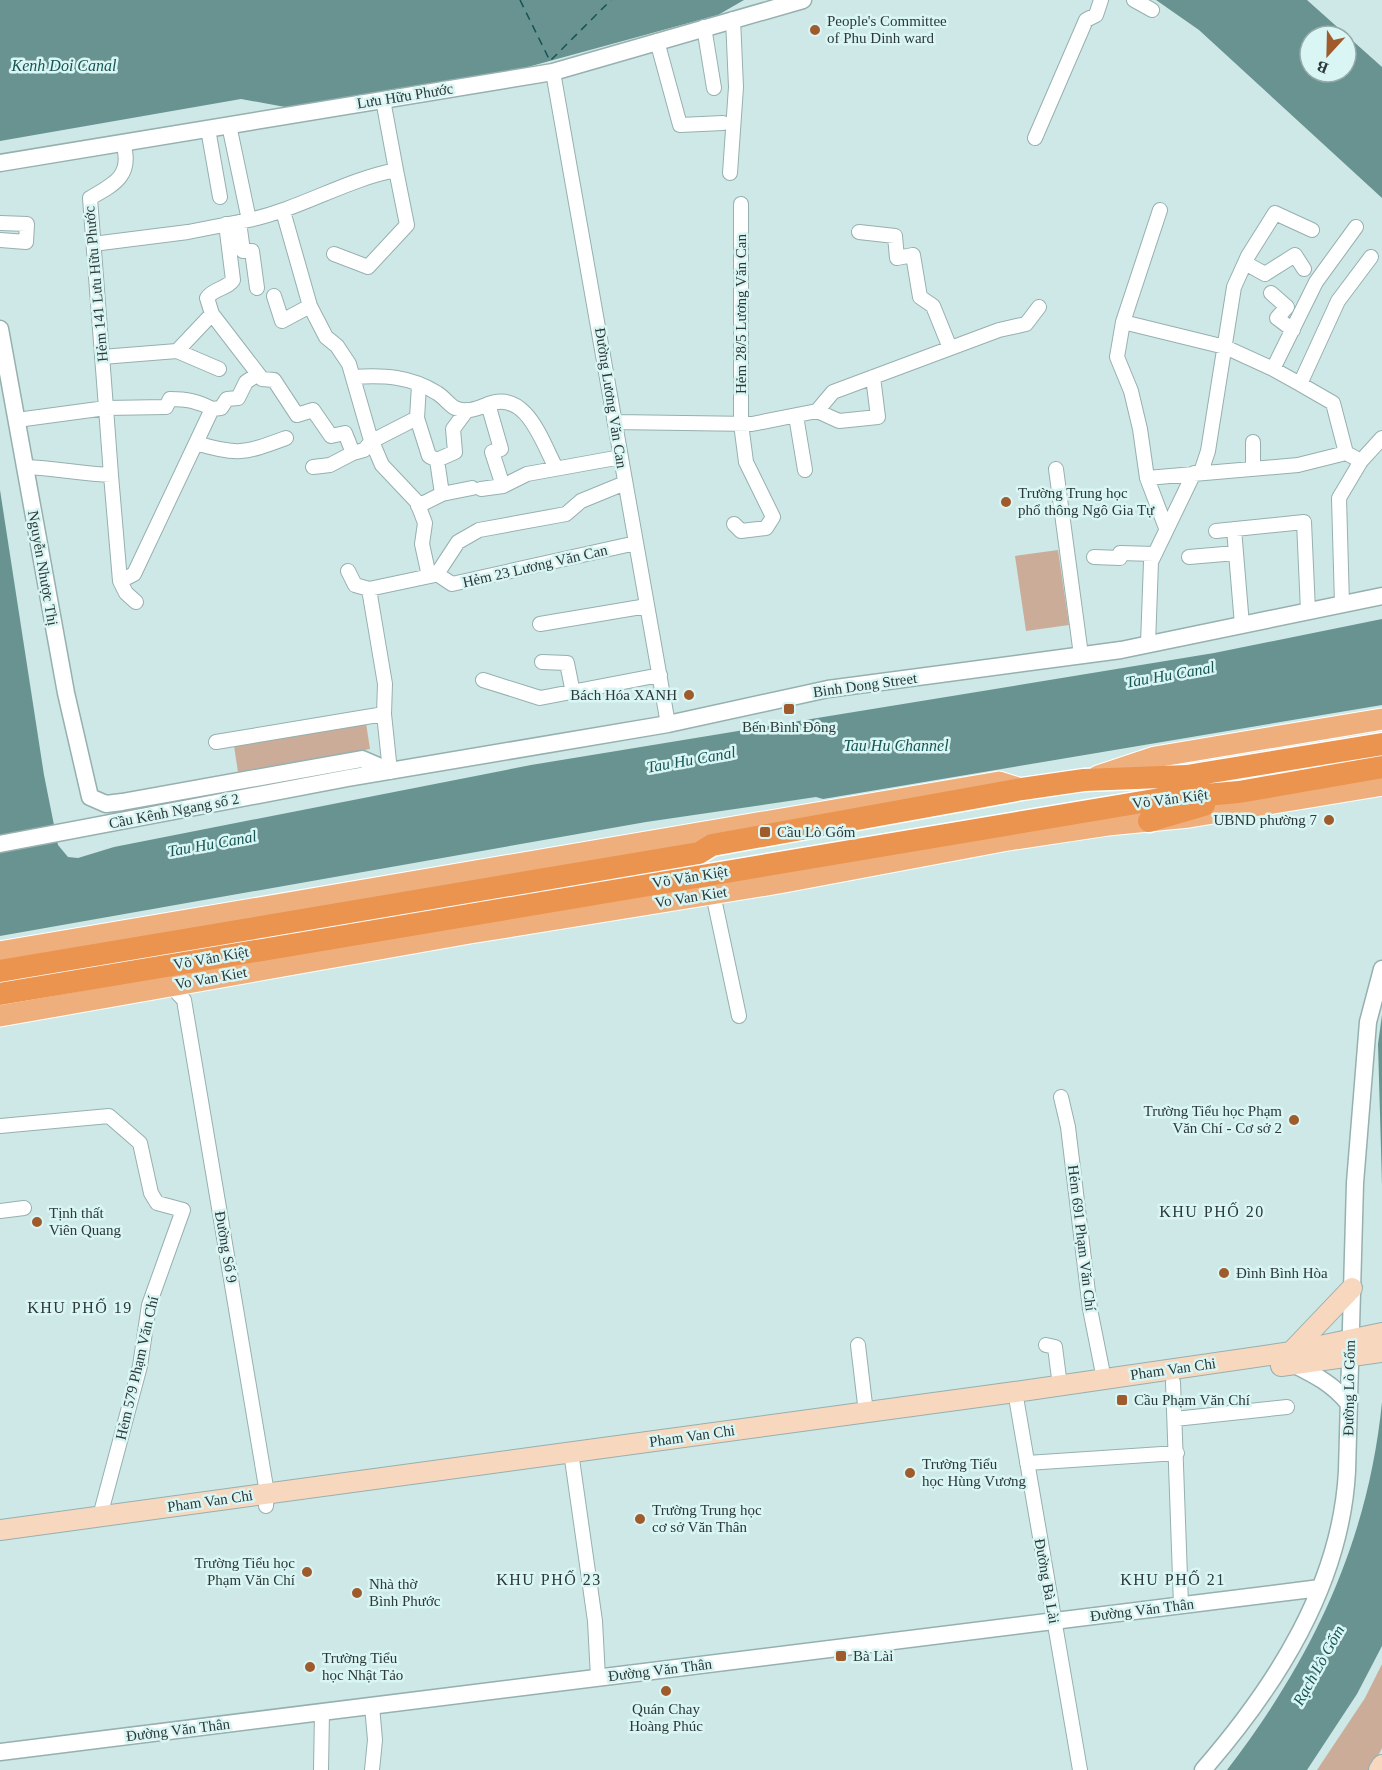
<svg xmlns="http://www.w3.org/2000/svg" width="1382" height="1770" font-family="Georgia,serif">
<rect width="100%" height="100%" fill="#cde8e7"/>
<path fill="#caac99" d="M1058,550L1069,625L1026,631L1015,556Z
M366,723L370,749L238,772L234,746Z
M1382,1664V1748L1371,1770H1317L1365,1698Z"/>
<path fill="#689391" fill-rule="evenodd" d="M0,0H744L718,15L513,71L296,109L241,99L0,141Z
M1156,0H1307L1382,67V198L1199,30ZM1310,36H1346V72H1310Z
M0,490L44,775L58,845L68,857L78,858L114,847L531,765L1214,653L1382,619V705L823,799L816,797L646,822L0,936Z
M1382,1015V1185L1378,1044Z
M1382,1402V1646L1357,1694L1307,1770H1227C1312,1659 1368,1543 1382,1402Z"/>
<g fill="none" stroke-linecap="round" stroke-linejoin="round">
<path stroke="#155452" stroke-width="1.5" stroke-dasharray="8 6" stroke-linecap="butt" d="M520,0L550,61L611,0"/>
<defs>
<path id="minor" d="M1134,0L1152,10
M704,27L714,88
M657,41L680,125L723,123
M553,72L668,724
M208,129L220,197
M1035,138L1086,20L1096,15L1101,0
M123,143C133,175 115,184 90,198L106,408L166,407L170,399C186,399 198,401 212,409
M730,173L736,87L733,19
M1160,210L1123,322L1117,357L1131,391L1140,429L1147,478L1166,528
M249,220C300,209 345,180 396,170L383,100
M239,222L243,251H252L257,288
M0,223L27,224L26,242L0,240
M859,232L895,236L897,258L913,255L920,297L933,306L950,348
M93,244L188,232L249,220L229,125
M334,254L368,267L407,225L396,170
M1245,263L1265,274L1295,255L1304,269
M1271,293L1287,307L1277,318L1293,330
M274,296L282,321L310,306L283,211
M310,306L326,337L337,346L349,364L370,437L382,465L417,502L425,523L422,544L429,576
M212,314L207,298C214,288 227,289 233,280L226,224
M1123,322L1225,347L1273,369L1316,282L1356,227
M177,351L212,314L262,379L274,380L297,415L313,410L331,436L345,433L353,453L364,450L372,441L417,418
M102,357L177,351L219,369
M1273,369L1300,384
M353,377C384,375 410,376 437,393C444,397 449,405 455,408C466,413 476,409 486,405C526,388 541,440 556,468
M419,385L417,418L429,456L437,460L442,494
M488,404L501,449L492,452L503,486
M817,411L839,421L878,417L873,377
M796,416L805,470
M17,420L106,408L111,475
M615,422L752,424L817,411L833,392L999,330L1026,324L1039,307
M196,443C238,456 245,453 286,438
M437,460L455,452L453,429L467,410
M1361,461L1346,453L1333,403L1300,384L1338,301L1371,257
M26,467C55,468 82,474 111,475L120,581L126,593L136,602
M313,467L330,465L353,453
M1253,468V442
M1056,469L1081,655
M1201,472L1208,451L1234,287L1248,256L1275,213L1312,230
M1147,478L1298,465L1346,453
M481,489L503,486L527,474L621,457
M418,506L442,494L472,488
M734,524L741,531L766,528L773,517L746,462L741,424V204
M1234,529L1242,625
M1216,531L1304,522L1308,611
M1094,557L1120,558V553L1155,554
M1189,557L1236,553
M348,571L355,585L369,589L435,575
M437,574L458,542L479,530L566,514L581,501L625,483
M437,574L452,584L636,543
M120,581L134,574L212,409L221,408L227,399L238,398L246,382L258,374
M369,589L385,684L384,714L390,771
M1342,604L1339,498L1361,461L1382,438
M540,624L647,606
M1148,644L1151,562L1194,473
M542,662L567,663L573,693
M483,680L540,698L660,675
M216,742L384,714
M713,894L739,1016
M170,985L184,1000L267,1493L266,1506
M1061,1097L1068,1127L1090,1309L1104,1379
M0,1126L109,1116L140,1143L151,1193L157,1203L183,1210L149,1305L140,1366L100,1516
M0,1211L24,1208
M858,1345L866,1413
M1046,1345L1055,1347L1060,1386
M1173,1382L1181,1605
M1017,1403L1080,1770
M1175,1419L1287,1407
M571,1452L595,1621L598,1678
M1027,1463L1177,1453
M372,1706L375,1740L372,1770
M321,1770L322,1712"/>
<path id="tertiary" d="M0,163L553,72L803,0
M0,329L66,693L90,797L106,804L122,802L362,759L390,771
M0,844L348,778L668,724L828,689L1121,650L1382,596
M1293,1364C1315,1375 1333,1384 1349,1404
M0,1752L1320,1588
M1203,1770C1276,1686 1341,1585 1347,1471L1355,1183L1368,1022L1382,969"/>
<path id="secondary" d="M1291,1352L1352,1288
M1281,1366L1382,1352
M0,1530L1015,1392L1291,1352L1382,1333
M1379,1770L1382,1765"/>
<path id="primary" d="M1098,776L1155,757L1382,719
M0,952L999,782L1018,788
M0,1016L470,933L779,883L1008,840L1108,825L1189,817L1382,785"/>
<path id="trunk" d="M1149,821L1204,805
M0,971L699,853L712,845L1022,789L1084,780L1187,776L1382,744
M0,994L1160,799L1239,792L1382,767"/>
</defs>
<use href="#minor" stroke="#96b0af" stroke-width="16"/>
<use href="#tertiary" stroke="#96b0af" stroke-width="19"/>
<use href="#secondary" stroke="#96b0af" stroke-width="22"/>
<use href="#primary" stroke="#fff" stroke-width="23"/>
<use href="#trunk" stroke="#fff" stroke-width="25"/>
<use href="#minor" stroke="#fff" stroke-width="14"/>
<use href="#tertiary" stroke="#fff" stroke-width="16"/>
<use href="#secondary" stroke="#f7d7bd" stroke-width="20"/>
<use href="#primary" stroke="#efaf7c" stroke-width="21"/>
<use href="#trunk" stroke="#ea9450" stroke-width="22"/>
</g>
<g fill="#9f5b2c" stroke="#daf6f4" stroke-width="2">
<circle cx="815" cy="30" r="6"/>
<circle cx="1006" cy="502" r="6"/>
<circle cx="689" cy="695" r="6"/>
<rect x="783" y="703" width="12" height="12" rx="3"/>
<circle cx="1329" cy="820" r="6"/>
<rect x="759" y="826" width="12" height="12" rx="3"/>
<circle cx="1294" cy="1120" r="6"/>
<circle cx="37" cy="1222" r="6"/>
<circle cx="1224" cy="1273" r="6"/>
<rect x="1116" y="1394" width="12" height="12" rx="3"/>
<circle cx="910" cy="1473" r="6"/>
<circle cx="640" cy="1519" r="6"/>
<circle cx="307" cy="1572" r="6"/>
<circle cx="357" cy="1593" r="6"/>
<rect x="835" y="1650" width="12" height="12" rx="3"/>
<circle cx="310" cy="1667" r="6"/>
<circle cx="666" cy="1691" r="6"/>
</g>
<g text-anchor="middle" stroke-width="5" stroke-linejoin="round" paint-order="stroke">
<g font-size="15" fill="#2d3838" stroke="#daf6f4" text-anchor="start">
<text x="827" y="26">People's Committee<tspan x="827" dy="17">of Phu Dinh ward</tspan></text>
<text x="1018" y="498">Trường Trung học<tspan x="1018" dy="17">phổ thông Ngô Gia Tự</tspan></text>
<text x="677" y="700" text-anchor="end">Bách Hóa XANH</text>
<text x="789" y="732" text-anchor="middle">Bến Bình Đông</text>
<text x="1317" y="825" text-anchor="end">UBND phường 7</text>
<text x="777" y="837">Cầu Lò Gốm</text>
<text x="1282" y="1116" text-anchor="end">Trường Tiểu học Phạm<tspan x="1282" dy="17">Văn Chí - Cơ sở 2</tspan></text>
<text x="49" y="1218">Tịnh thất<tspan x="49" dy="17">Viên Quang</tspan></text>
<text x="1236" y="1278">Đình Bình Hòa</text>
<text x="1134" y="1405">Cầu Phạm Văn Chí</text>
<text x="922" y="1469">Trường Tiểu<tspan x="922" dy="17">học Hùng Vương</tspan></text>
<text x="652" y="1515">Trường Trung học<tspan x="652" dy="17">cơ sở Văn Thân</tspan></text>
<text x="295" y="1568" text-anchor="end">Trường Tiểu học<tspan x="295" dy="17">Phạm Văn Chí</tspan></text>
<text x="369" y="1589">Nhà thờ<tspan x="369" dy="17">Bình Phước</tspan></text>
<text x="853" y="1661">Bà Lài</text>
<text x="322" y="1663">Trường Tiểu<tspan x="322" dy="17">học Nhật Tảo</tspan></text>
<text x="666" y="1714" text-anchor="middle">Quán Chay<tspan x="666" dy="17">Hoàng Phúc</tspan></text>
</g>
<g font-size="15" fill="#2d3838" stroke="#daf6f4">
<text transform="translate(405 96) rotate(-9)" y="5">Lưu Hữu Phước</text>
<text transform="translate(96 284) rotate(-95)" y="5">Hẻm 141 Lưu Hữu Phước</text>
<text transform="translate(741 314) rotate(-90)" y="5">Hẻm 28/5 Lương Văn Can</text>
<text transform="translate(611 398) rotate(81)" y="5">Đường Lương Văn Can</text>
<text transform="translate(535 566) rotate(-13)" y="5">Hẻm 23 Lương Văn Can</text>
<text transform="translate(43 568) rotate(80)" y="5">Nguyễn Nhược Thị</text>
<text transform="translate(865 685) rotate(-8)" y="5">Binh Dong Street</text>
<text transform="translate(1170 799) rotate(-7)" y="5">Võ Văn Kiệt</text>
<text transform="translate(174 811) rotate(-11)" y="5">Cầu Kênh Ngang số 2</text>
<text transform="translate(690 877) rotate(-9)" y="5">Võ Văn Kiệt</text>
<text transform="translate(691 897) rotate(-9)" y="5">Vo Van Kiet</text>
<text transform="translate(211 958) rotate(-10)" y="5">Võ Văn Kiệt</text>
<text transform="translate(211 978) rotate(-10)" y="5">Vo Van Kiet</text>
<text transform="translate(1082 1238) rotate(83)" y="5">Hẻm 691 Phạm Văn Chí</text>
<text transform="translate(226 1247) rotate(80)" y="5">Đường Số 9</text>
<text transform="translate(137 1368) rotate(-77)" y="5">Hẻm 579 Phạm Văn Chí</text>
<text transform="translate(1173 1369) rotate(-8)" y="5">Pham Van Chi</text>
<text transform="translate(1349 1388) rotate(-89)" y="5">Đường Lò Gốm</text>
<text transform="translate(692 1436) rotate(-8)" y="5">Pham Van Chi</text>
<text transform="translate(210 1501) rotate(-8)" y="5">Pham Van Chi</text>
<text transform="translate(1047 1581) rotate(80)" y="5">Đường Bà Lài</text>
<text transform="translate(1142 1610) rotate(-7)" y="5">Đường Văn Thân</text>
<text transform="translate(660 1670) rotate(-7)" y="5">Đường Văn Thân</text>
<text transform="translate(178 1730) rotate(-7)" y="5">Đường Văn Thân</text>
</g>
<g font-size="16" font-style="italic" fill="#155452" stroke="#daf6f4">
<text x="64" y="71">Kenh Doi Canal</text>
<text transform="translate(1170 674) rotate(-10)" y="6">Tau Hu Canal</text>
<text x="896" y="751">Tau Hu Channel</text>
<text transform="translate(691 759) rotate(-10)" y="6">Tau Hu Canal</text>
<text transform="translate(212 843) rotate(-10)" y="6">Tau Hu Canal</text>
<text transform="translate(1318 1665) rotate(-61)" y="6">Rạch Lò Gốm</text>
</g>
<g font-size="16" letter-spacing="1.5" fill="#2d3838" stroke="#daf6f4">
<text x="1212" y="1217">KHU PHỐ 20</text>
<text x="80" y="1313">KHU PHỐ 19</text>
<text x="549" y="1585">KHU PHỐ 23</text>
<text x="1173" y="1585">KHU PHỐ 21</text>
</g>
</g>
<g transform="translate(1328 54) rotate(202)"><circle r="28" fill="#daf6f4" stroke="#95aaa9" stroke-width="1.5"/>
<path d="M0-4.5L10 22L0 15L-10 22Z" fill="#9f5b2c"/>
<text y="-9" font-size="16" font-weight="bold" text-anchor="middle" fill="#2d3838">B</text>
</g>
</svg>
